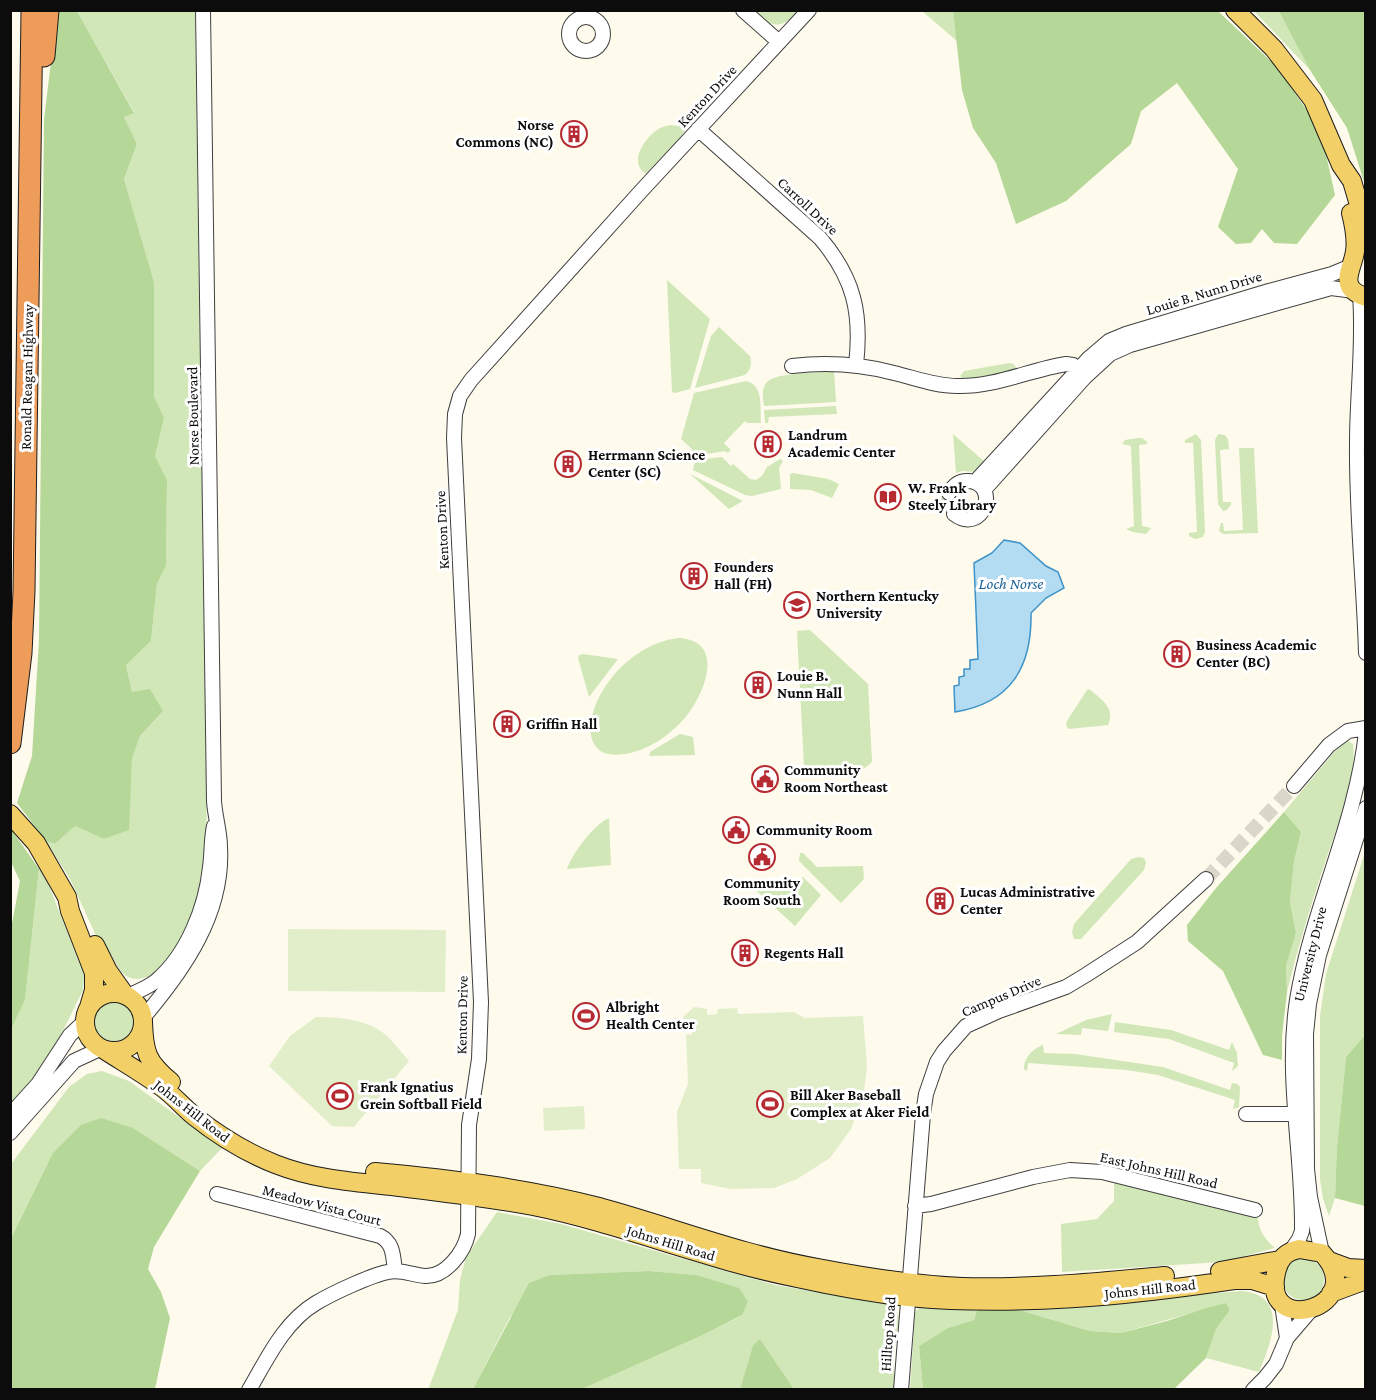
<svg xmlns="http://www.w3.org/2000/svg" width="1376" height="1400" font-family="'Crimson Pro',serif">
<rect width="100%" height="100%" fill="#fefaec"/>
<path fill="#d1e7b8" d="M1279,10L1281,12L1310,70L1254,11Z
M77,11H195L207,841C205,878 199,917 178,949C171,961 159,971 149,981L147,977C114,987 118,951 98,940L70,879L46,841L55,844L75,826L104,839L128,830L132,759L140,736L163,711L132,692L126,665L151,641L157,584L166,566L167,480L155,456L164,418L154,396V282L124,179L137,144L124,117L134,112Z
M753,11H799C781,30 771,28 753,11Z
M922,11H953L957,41Z
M671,125L684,127L685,131L675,144L646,174C628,163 644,139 657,130C661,127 666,126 671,125Z
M667,280L710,319L690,389L675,393L672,392Z
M719,327L750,356C752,365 751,369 745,375L695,388L711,336Z
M1009,363L1014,364L1016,368C1008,377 977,378 964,379L960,376L964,371Z
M834,371L836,402L764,406C763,398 761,388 767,382C777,372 819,373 834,371Z
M746,381C764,385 760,408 761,423H747L745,421L724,443L731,450L728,453L725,451L695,456L691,448L681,439L694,393Z
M836,406L837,414L769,417L768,423H765L764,410Z
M953,434L985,462L976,472L963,471L956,473Z
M1196,434L1201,440L1205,532L1203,537L1195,539L1189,536V533L1197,532L1193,443H1185V440Z
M1218,434L1225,435L1228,439L1229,449L1220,450L1223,502H1231V505L1227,510L1223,511L1218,504L1215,440Z
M1138,438H1142L1147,442V444L1139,445L1142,526L1151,528L1146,534L1133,532L1126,529L1134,526L1131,446L1122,444L1125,440Z
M1239,448H1254L1258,533L1223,534L1219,531L1221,523H1223L1224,531L1243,530Z
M722,457L731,466L733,464L750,479L756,480L762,476L767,467L780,459L783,461L779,468L781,489L752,496L745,495L693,470L695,460Z
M793,473L828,479L839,484L832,498L811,490L790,489V474Z
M690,474L743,501L729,509Z
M810,630L868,684L872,761C869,766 866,767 861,770C841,780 823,775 804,766L797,631Z
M679,638C728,641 703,698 683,720C670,734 653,747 634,752C552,775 597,647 679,638Z
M583,654L618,659L589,697L578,658L579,655Z
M1089,689C1101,699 1116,708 1108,725L1069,729L1066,726L1067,721L1087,690Z
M680,734L693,737L695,755L649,756L650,752Z
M1348,741L1353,744C1357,780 1337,826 1326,860C1311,904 1298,947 1287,992L1286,966L1296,933L1290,902L1294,862L1301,832L1284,812L1341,744Z
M609,818L611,865L567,869C572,854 594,824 609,818Z
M1365,852V1035L1346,1057L1337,1147L1335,1198L1329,1216L1323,1199L1320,1179V1016L1326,974Z
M800,853H803L817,867L863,866L864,879L841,903L799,861Z
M1139,857L1144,858L1146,862L1144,870L1081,939H1074L1072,932L1074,924L1131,859Z
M39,869L46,878L84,975L83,990L58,1041L61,1044L11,1110L10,1029L25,1000Z
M803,877L821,895L795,926L751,886L796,883Z
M94 1021a20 20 0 1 1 40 0a20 20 0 1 1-40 0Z
M1112,1014L1108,1031L1082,1028L1081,1035L1056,1034L1086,1020Z
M1115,1022L1171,1030L1229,1050L1232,1042L1237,1053L1238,1066L1232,1071L1234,1063L1169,1039L1114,1032Z
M1043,1045L1044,1053L1075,1054L1163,1067L1230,1090L1232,1083L1237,1084L1240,1087L1239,1107L1233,1109L1235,1100L1158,1075L1127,1070L1028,1063L1027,1071L1024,1069C1023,1059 1033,1048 1043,1045Z
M102,1071L129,1081L222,1148L200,1171L133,1128L11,1239V1164L69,1087L87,1074Z
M1114,1182L1258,1217C1258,1230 1265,1239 1275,1248L1222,1262L1062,1272L1061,1224L1097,1219L1114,1201Z
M497,1212L561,1224L775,1285L895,1305L899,1318L894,1355V1389H794L760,1339L753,1345L740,1389H582L705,1334L741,1316L748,1302L696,1275L649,1271L550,1275L510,1317L473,1389L428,1390L458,1310L460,1280L466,1257Z
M1282 1279a21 21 0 1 1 42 0a21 21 0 1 1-42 0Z
M1242,1291C1290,1296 1271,1343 1259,1372L1206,1358L1216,1329L1230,1310L1226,1303L1121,1333L1090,1331L1019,1310Z
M919,1308L977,1310L974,1320L948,1328L919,1346L923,1389L910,1390L915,1312Z"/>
<path fill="#b5d797" d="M57,11H77L134,113L124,117L137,144L124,179L154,282V396L164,418L155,456L167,480L166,566L157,584L151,641L126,665L132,692L150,689L163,711L140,736L132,759L129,830L104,839L75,826L55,844L46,841L17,803L32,756L39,640L44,120Z
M953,11H1218L1277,67L1308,112L1325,150L1335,195L1297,244L1274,243L1262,229L1251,243L1236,244L1218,227L1238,169L1177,83L1141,111L1131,144L1066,201L1016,224L996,163L973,128L962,90Z
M1279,11H1365V185L1347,128L1310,70Z
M1284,812L1301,832L1294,862L1290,902L1296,933L1286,966L1287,992L1282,1036V1060L1263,1055L1223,971L1188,941L1187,925L1216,888Z
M11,829L39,869L25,1000L11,1029V929L20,881L11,862Z
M1365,1035V1206L1335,1198L1337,1147L1346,1057Z
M101,1118L133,1128L200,1171L154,1247L148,1269L161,1292L170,1318L155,1389H11V1239L53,1153L81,1125Z
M649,1271L696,1275L739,1288L748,1302L742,1315L705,1334L582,1389H473L529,1283L550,1275Z
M1226,1303L1230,1310L1216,1329L1206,1358L1174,1389H923L919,1346L948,1328L974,1320L977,1310H1019L1090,1331L1121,1333L1167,1321L1206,1308Z
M760,1339L794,1389H740L753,1345Z"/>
<path fill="#e2eec9" d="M288,929L446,930L445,992L288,991Z
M694,1007L707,1009V1015L717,1014L718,1009L737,1008L738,1014L794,1012L805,1018L863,1016L867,1067L863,1097L851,1129L830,1158L797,1179L774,1188L731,1189L701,1183V1169H679L677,1112L688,1084L686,1035L692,1034V1030H689V1024L686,1026L683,1017Z
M316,1017C338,1017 364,1019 382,1032C392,1039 401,1052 409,1061L354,1127L332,1126L269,1066L290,1036Z
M584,1106L585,1129L544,1131L543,1108Z"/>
<path fill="#b3dcf3" stroke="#3d92c7" stroke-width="1.5" d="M1004,540L1020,543L1046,566L1058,572L1064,588L1046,598L1031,613C1032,667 1011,703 955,712L954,686L959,685V677L964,676V669H970V660L978,659L974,563L992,553Z"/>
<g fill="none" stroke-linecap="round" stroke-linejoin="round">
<path stroke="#dad6ca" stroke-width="14" stroke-dasharray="14 7" stroke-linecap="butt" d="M949,493L948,503L954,514
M1206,879L1294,786"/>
<defs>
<path id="minor" d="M743,10L779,42
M569 34a17 17 0 1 1 34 0a17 17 0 1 1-34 0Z
M698,129L820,238C854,278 862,313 856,365
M1360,295C1364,344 1357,393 1357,442C1356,513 1364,583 1366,653
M792,366C827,362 860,364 894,373C915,378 935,386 957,386C995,387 1029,370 1066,364L1073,365L1084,376
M975,482L1089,358L1109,341L1126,334L1269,291L1332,274L1349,267
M984,490L1085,377L1110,354L1130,345L1331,288L1354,291
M949,493C953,486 959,480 969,481C1001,484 983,536 954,514
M1294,786L1329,745L1348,731L1366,728
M127,996C137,992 147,988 156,981C187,955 206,907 210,867C212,853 211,840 214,826
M142,1019C184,970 224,913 220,847C220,831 215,817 214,801L203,10
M1246,1114H1294
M10,1115L38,1084L70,1035L85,1021
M10,1133L74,1061L102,1048
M217,1194L380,1236C394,1243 393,1257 395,1271
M915,1206L931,1204L1033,1177L1070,1170L1102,1172L1255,1210
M1291,1251L1299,1239L1302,1231C1303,1153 1285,1078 1297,1000C1312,908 1356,825 1366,732
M1322,1253L1310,1197L1307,1169L1306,1034L1309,1004L1319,955L1366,808
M1282,1305L1287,1338
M249,1390C267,1359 284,1322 316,1303C331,1294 371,1275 388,1272C401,1269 412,1275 425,1276C446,1277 464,1252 468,1234L469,1125L479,1059L481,1002L454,438L455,414L460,396L471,380L642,190L809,10
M901,1390L923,1114L926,1094L937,1062L944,1051L966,1026L999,1011L1066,987L1086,975L1137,942L1206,879
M1253,1390L1265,1378L1276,1364L1287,1338L1311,1310"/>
<path id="major" d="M1235,10L1274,49L1313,100L1341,165L1352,181L1366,229
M1351,213C1354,225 1357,238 1355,251C1353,269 1336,288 1366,297
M10,814L36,843L67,897L70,911L94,973V990L89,1007
M95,945L108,971L125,995
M85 1022a29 29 0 1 1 58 0a29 29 0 1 1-58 0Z
M143,1022C144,1053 147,1062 171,1082
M103,1049C123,1062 144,1074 163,1088C174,1096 183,1107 194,1116C219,1136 245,1152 275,1164C313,1179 352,1182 392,1186C439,1192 486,1197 533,1206C622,1224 707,1260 797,1278C833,1286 871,1293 908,1297C1016,1307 1127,1296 1234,1280H1252L1275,1287
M375,1172C451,1179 526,1188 599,1207C672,1227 743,1255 818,1268C865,1277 914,1285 962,1287C1029,1289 1098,1282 1165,1276
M1299,1249L1322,1253C1372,1307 1261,1339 1276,1273C1279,1259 1285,1252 1299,1249Z
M1329,1261L1348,1268L1366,1269
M1220,1271L1280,1260
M1331,1293L1366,1280"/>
<path id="highway" d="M44,56L48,10
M10,743L21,653L24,591L32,10"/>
</defs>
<use href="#minor" stroke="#3f3f3f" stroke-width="16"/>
<use href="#major" stroke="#1d1d1d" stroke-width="20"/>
<use href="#highway" stroke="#1d1d1d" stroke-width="23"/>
<use href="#minor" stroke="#fff" stroke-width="14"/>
<use href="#major" stroke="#f3cf67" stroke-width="18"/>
<use href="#highway" stroke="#ee9c5a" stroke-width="21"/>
</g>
<defs>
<symbol id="building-ring" viewBox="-11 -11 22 22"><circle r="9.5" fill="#fff" stroke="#b62a32" stroke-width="1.5"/><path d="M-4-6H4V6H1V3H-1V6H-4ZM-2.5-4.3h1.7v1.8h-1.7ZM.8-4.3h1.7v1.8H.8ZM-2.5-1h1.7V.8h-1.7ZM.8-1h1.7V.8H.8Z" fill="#b62a32"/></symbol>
<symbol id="library-ring" viewBox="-11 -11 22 22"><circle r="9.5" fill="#fff" stroke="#b62a32" stroke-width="1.5"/><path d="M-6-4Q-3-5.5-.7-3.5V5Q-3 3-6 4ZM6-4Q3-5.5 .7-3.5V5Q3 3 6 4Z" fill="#b62a32"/></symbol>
<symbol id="university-ring" viewBox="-11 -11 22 22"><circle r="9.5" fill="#fff" stroke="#b62a32" stroke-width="1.5"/><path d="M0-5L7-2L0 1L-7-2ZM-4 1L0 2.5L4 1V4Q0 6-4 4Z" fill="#b62a32"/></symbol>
<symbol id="civic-ring" viewBox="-11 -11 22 22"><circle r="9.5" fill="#fff" stroke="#b62a32" stroke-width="1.5"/><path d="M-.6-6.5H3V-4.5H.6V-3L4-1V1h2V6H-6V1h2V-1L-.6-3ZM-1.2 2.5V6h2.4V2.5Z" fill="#b62a32"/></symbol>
<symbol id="stadium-ring" viewBox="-11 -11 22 22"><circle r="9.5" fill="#fff" stroke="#b62a32" stroke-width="1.5"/><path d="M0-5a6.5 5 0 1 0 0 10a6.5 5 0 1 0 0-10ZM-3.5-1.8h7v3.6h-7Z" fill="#b62a32"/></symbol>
</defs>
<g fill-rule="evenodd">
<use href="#building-ring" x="559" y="119" width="30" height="30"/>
<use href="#building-ring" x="753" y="429" width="30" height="30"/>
<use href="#building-ring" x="553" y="449" width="30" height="30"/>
<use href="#library-ring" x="873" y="482" width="30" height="30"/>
<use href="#building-ring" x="679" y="561" width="30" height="30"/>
<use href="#university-ring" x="782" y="590" width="30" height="30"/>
<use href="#building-ring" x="1162" y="639" width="30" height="30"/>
<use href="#building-ring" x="743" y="670" width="30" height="30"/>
<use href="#building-ring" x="492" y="709" width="30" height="30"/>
<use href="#civic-ring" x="750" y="764" width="30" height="30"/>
<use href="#civic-ring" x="721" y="815" width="30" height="30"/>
<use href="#civic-ring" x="747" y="842" width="30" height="30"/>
<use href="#building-ring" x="925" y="886" width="30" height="30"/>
<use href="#building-ring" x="730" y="938" width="30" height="30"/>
<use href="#stadium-ring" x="571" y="1001" width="30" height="30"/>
<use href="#stadium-ring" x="325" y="1081" width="30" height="30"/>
<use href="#stadium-ring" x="755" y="1089" width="30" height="30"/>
</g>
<g text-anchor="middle" stroke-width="6" stroke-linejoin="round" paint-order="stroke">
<g font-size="15" fill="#0c0c0c" stroke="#fff">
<text transform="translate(707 96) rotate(-47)" y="5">Kenton Drive</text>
<text transform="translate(808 206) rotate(43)" y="5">Carroll Drive</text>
<text transform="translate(1204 293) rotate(-17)" y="5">Louie B. Nunn Drive</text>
<text transform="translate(27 377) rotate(-89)" y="5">Ronald Reagan Highway</text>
<text transform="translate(193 416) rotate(-91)" y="5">Norse Boulevard</text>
<text transform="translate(442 530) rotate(-93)" y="5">Kenton Drive</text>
<text transform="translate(1310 954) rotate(-76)" y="5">University Drive</text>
<text transform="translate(1001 996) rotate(-23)" y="5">Campus Drive</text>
<text transform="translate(462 1015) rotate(-89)" y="5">Kenton Drive</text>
<text transform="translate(192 1111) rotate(38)" y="5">Johns Hill Road</text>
<text transform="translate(1159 1170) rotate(13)" y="5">East Johns Hill Road</text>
<text transform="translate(322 1205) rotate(15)" y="5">Meadow Vista Court</text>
<text transform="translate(671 1243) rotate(17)" y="5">Johns Hill Road</text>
<text transform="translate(1150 1289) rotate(-6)" y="5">Johns Hill Road</text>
<text transform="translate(888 1334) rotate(-86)" y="5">Hilltop Road</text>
</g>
<g font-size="15" font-weight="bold" fill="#0c0c0c" stroke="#fff" text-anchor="start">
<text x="554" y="130" text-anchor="end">Norse<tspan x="554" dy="17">Commons (NC)</tspan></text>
<text x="788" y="440">Landrum<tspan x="788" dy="17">Academic Center</tspan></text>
<text x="588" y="460">Herrmann Science<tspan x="588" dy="17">Center (SC)</tspan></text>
<text x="908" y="493">W. Frank<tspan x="908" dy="17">Steely Library</tspan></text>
<text x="714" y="572">Founders<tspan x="714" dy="17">Hall (FH)</tspan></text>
<text x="816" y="601">Northern Kentucky<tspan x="816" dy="17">University</tspan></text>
<text x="1196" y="650">Business Academic<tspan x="1196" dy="17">Center (BC)</tspan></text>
<text x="777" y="681">Louie B.<tspan x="777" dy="17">Nunn Hall</tspan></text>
<text x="526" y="729">Griffin Hall</text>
<text x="784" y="775">Community<tspan x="784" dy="17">Room Northeast</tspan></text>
<text x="756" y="835">Community Room</text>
<text x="762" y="888" text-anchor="middle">Community<tspan x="762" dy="17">Room South</tspan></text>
<text x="960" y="897">Lucas Administrative<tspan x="960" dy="17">Center</tspan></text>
<text x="764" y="958">Regents Hall</text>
<text x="606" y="1012">Albright<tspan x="606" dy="17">Health Center</tspan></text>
<text x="360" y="1092">Frank Ignatius<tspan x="360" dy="17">Grein Softball Field</tspan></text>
<text x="790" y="1100">Bill Aker Baseball<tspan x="790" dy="17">Complex at Aker Field</tspan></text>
</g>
<g font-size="16" font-style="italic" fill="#1b6398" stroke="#fff">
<text x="1011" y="589">Loch Norse</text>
</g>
</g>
<rect width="1376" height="1400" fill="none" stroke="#0c0c0c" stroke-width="24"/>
</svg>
